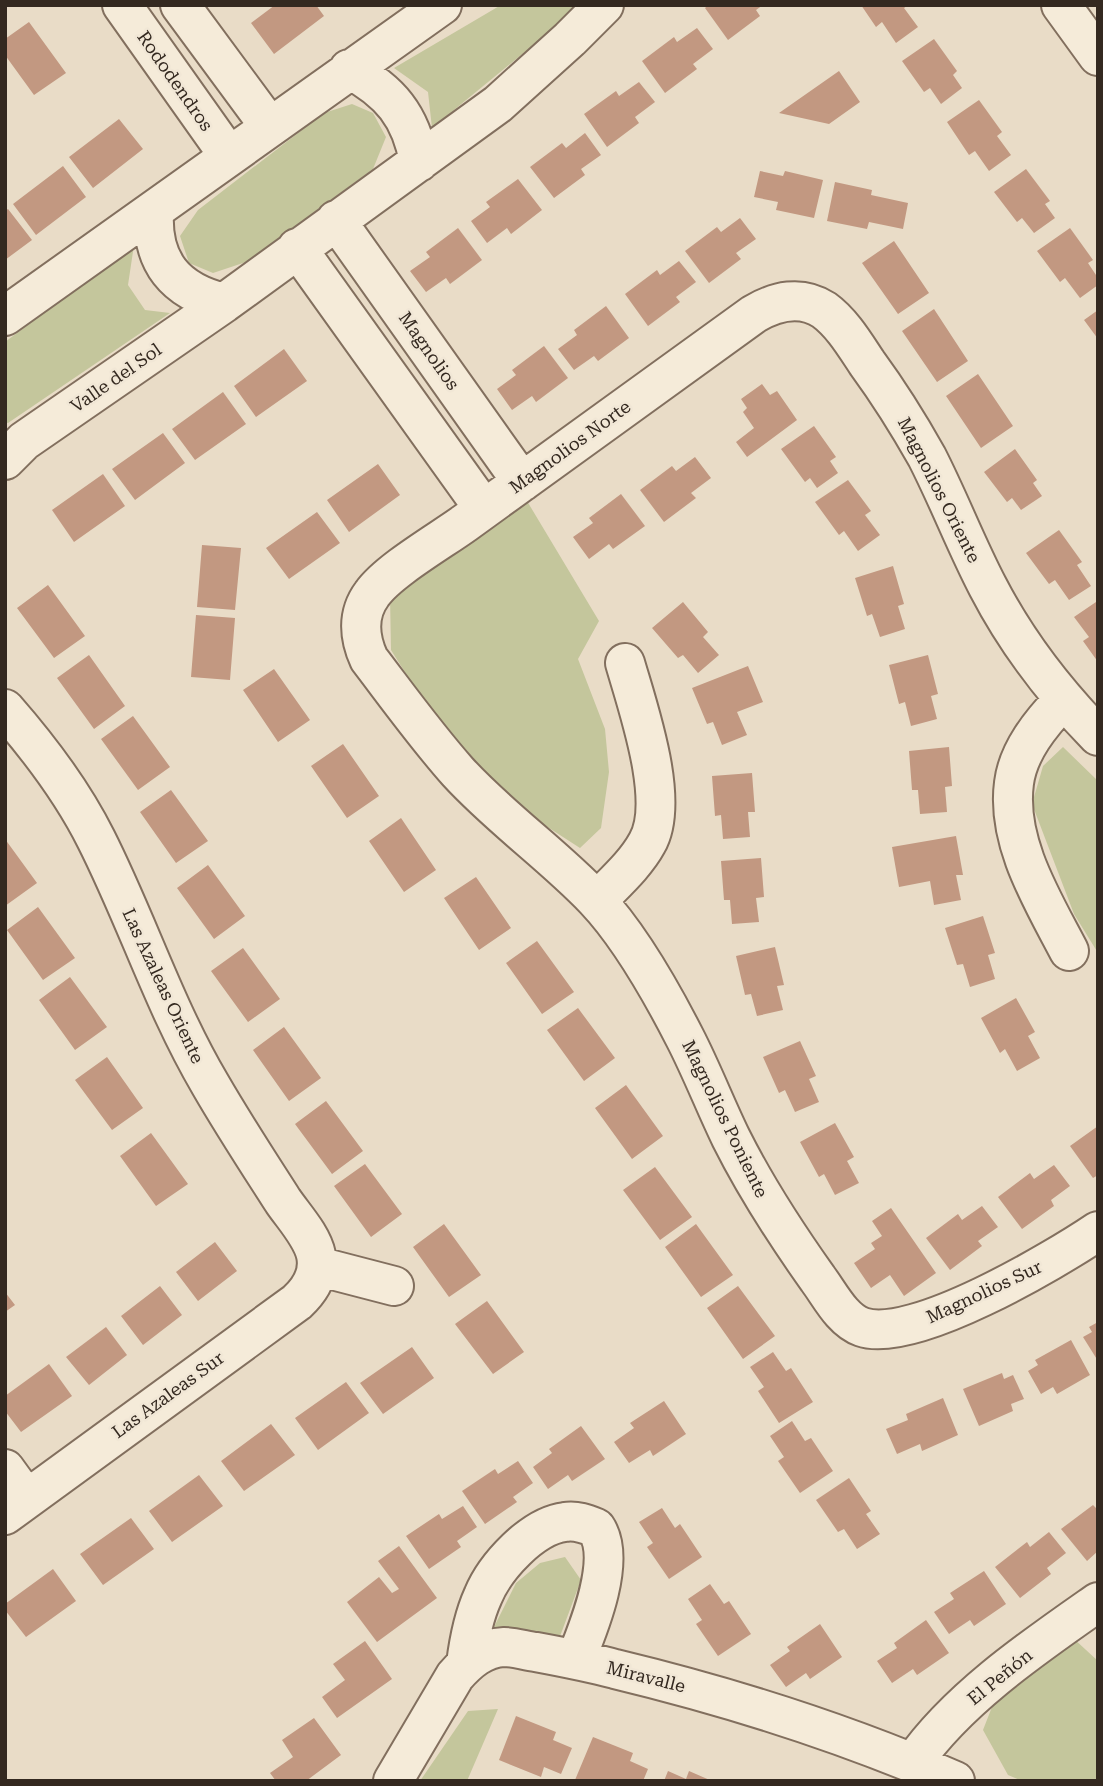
<svg xmlns="http://www.w3.org/2000/svg" width="1103" height="1786" font-family="'Roboto Serif',serif">
<rect width="100%" height="100%" fill="#e9dcc7"/>
<path fill="#c4c69c" d="M501,5H582L432,128L428,92L394,68Z
M352,104L373,113L386,137L373,169L246,262L213,273L189,263L180,236L198,210L324,113Z
M134,245L128,285L145,310L170,313L8,423L5,422V342Z
M524,496L599,621L578,659L605,729L609,772L601,828L580,848L512,804L435,720L391,650L390,596Z
M1063,747L1098,781V953L1074,914L1032,804L1043,766Z
M565,1557L581,1580L559,1639L489,1637L516,1583L540,1563Z
M1073,1638L1098,1661V1781H1022L1008,1775L983,1730L999,1689Z
M498,1709L467,1781H420L468,1711Z"/>
<path fill="#c29881" d="M275,5H316L324,16L274,54L251,23Z
M708,5H763L756,10L760,16L728,40L705,8Z
M861,5H908L904,8L918,27L896,43L882,22L876,27Z
M29,22L66,73L34,95L5,55V39Z
M697,28L713,49L693,64L697,69L665,93L642,61L674,37L677,42Z
M934,39L957,71L953,75L962,88L941,104L930,88L924,92L902,61Z
M839,71L860,102L829,124L779,113Z
M639,82L655,102L635,117L639,123L607,147L584,114L616,91L619,96Z
M979,100L1002,132L997,136L1011,155L989,171L975,151L969,155L947,122Z
M119,119L143,149L93,188L69,157Z
M585,133L601,155L581,169L585,175L554,198L530,167L562,143L566,148Z
M63,166L86,197L36,235L13,204Z
M1026,169L1050,201L1045,204L1055,218L1034,233L1022,218L1017,222L994,192Z
M760,171L783,176L785,171L823,180L814,218L776,210L778,202L754,197Z
M518,179L542,210L511,234L507,228L487,243L471,221L490,207L486,202Z
M835,182L872,190L871,195L908,203L903,229L869,222L867,229L827,221Z
M8,209L32,240L5,260V211Z
M740,218L756,239L736,253L741,259L709,283L685,251L717,227L721,232Z
M458,228L482,260L450,284L446,278L426,292L410,271L430,257L426,252Z
M1070,228L1093,260L1088,263L1098,278V285L1080,298L1065,278L1060,282L1037,251Z
M894,241L929,293L898,314L862,263Z
M679,261L696,282L676,297L680,302L648,326L625,294L657,270L660,275Z
M606,306L629,338L598,361L594,356L574,370L558,349L577,335L574,330Z
M934,309L968,361L937,382L902,331Z
M1098,310V339L1084,320Z
M544,346L568,378L536,402L532,396L512,410L497,389L516,375L512,370Z
M284,349L307,381L256,417L234,386Z
M978,374L1013,426L981,448L946,396Z
M762,384L770,395L777,391L797,420L747,457L736,442L754,428L743,412L747,408L741,399Z
M223,392L246,424L195,460L172,429Z
M814,426L836,457L830,461L838,473L817,488L810,478L805,482L781,449Z
M163,433L185,463L135,500L112,469Z
M1015,449L1037,480L1033,483L1042,496L1021,510L1012,498L1007,502L984,472Z
M695,457L711,478L691,493L696,498L664,522L640,490L672,466L676,471Z
M378,464L400,495L349,532L327,500Z
M103,474L125,506L74,542L52,510Z
M848,480L871,511L865,515L880,535L858,551L844,531L839,535L815,502Z
M621,494L645,526L613,549L609,544L589,559L573,537L593,523L589,518Z
M317,512L340,543L289,579L266,548Z
M1059,530L1082,562L1077,565L1091,586L1069,600L1055,580L1049,584L1026,553Z
M202,545L241,548L235,610L197,607Z
M893,566L904,604L898,606L905,629L880,637L872,614L867,616L855,578Z
M48,585L85,636L54,658L17,608Z
M683,602L708,632L703,637L719,655L698,673L683,655L678,658L652,628Z
M1096,602L1098,604V662L1083,641L1089,637L1074,617Z
M196,615L235,618L230,680L191,677Z
M89,655L125,706L94,729L57,678Z
M928,655L938,694L931,696L937,719L911,726L905,702L899,704L889,665Z
M748,666L763,702L737,712L747,735L722,745L713,722L707,724L692,688Z
M274,669L310,720L278,742L243,690Z
M133,716L170,767L138,790L101,739Z
M343,744L379,796L347,818L311,766Z
M949,747L952,786L945,787L947,812L920,814L918,790H912L909,751Z
M752,773L755,812H748L750,837L723,839L721,815L715,816L712,776Z
M171,790L208,841L176,863L140,812Z
M401,818L436,870L404,892L369,841Z
M956,836L963,875H956L961,900L934,905L930,881L899,887L892,847Z
M5,839L37,883L5,906Z
M761,858L764,897L756,898L759,922L732,924L730,900H724L721,861Z
M208,865L245,916L214,939L177,888Z
M476,877L511,928L479,950L444,898Z
M38,907L75,958L43,980L7,930Z
M983,916L995,953L988,955L995,979L970,987L963,964L957,965L945,928Z
M537,941L574,992L542,1014L506,963Z
M775,947L784,985L777,986L783,1010L757,1016L751,994L745,995L736,956Z
M243,948L280,999L248,1022L211,971Z
M70,977L107,1027L75,1050L39,1000Z
M1016,998L1035,1032L1028,1036L1040,1058L1017,1071L1005,1049L1000,1053L981,1018Z
M578,1008L615,1058L584,1081L547,1030Z
M284,1027L321,1078L289,1101L253,1050Z
M800,1041L816,1076L809,1079L819,1102L795,1112L785,1090L779,1093L763,1057Z
M107,1057L143,1108L112,1130L75,1080Z
M626,1085L663,1136L632,1159L595,1108Z
M326,1101L363,1151L332,1174L295,1124Z
M835,1123L854,1157L847,1161L859,1183L835,1195L824,1174L819,1177L800,1142Z
M1098,1126V1175L1093,1178L1070,1146Z
M151,1133L188,1184L156,1206L120,1156Z
M365,1164L402,1214L371,1237L334,1186Z
M1054,1165L1070,1186L1051,1200L1054,1206L1022,1229L998,1197L1030,1173L1034,1179Z
M655,1167L692,1217L660,1240L623,1190Z
M982,1206L998,1227L978,1241L982,1246L950,1270L926,1238L958,1214L962,1220Z
M891,1208L936,1273L904,1296L890,1275L871,1288L854,1263L875,1249L871,1243L882,1236L872,1221Z
M444,1224L481,1275L449,1297L413,1247Z
M696,1224L733,1275L701,1297L665,1247Z
M215,1242L237,1271L198,1301L176,1272Z
M160,1286L182,1315L143,1345L121,1316Z
M738,1286L775,1336L743,1359L707,1308Z
M5,1292L15,1305L5,1312Z
M487,1301L524,1352L493,1374L455,1324Z
M1098,1322V1361L1083,1337L1092,1332L1089,1327Z
M106,1327L127,1355L89,1385L66,1357Z
M1071,1340L1090,1375L1057,1394L1053,1387L1041,1394L1028,1371L1038,1365L1035,1360Z
M412,1347L434,1378L383,1414L360,1383Z
M773,1352L786,1371L791,1368L813,1402L779,1423L758,1391L764,1387L750,1367Z
M49,1364L72,1396L21,1432L5,1411V1396Z
M1002,1373L1004,1379L1013,1375L1024,1399L1011,1404L1013,1411L979,1426L963,1389Z
M346,1382L369,1413L318,1450L295,1418Z
M943,1398L958,1435L922,1451L920,1444L897,1454L886,1429L908,1420L906,1414Z
M664,1401L686,1434L653,1456L650,1450L629,1463L614,1442L634,1428L630,1423Z
M792,1421L805,1441L811,1438L833,1471L800,1493L778,1461L784,1457L770,1436Z
M271,1424L295,1455L244,1491L221,1461Z
M581,1426L605,1459L572,1481L568,1475L548,1489L533,1467L552,1453L549,1449Z
M518,1461L533,1483L513,1497L517,1502L485,1524L462,1491L495,1469L498,1474Z
M199,1475L223,1506L172,1542L149,1511Z
M849,1478L871,1511L866,1514L880,1534L857,1549L844,1529L838,1532L816,1500Z
M1093,1505L1098,1510V1551L1087,1561L1061,1529Z
M463,1506L477,1527L457,1541L461,1547L429,1569L406,1536L439,1514L442,1519Z
M662,1508L675,1528L680,1524L702,1557L669,1579L647,1547L653,1543L639,1522Z
M131,1518L154,1549L103,1585L80,1554Z
M1049,1532L1066,1553L1047,1568L1051,1574L1020,1598L995,1567L1027,1542L1030,1547Z
M399,1546L437,1598L377,1642L347,1602L379,1577L392,1593L399,1589L378,1561Z
M53,1569L76,1601L26,1637L5,1610V1604Z
M984,1571L1006,1604L974,1626L970,1620L949,1634L934,1612L954,1599L950,1593Z
M710,1584L724,1604L729,1601L751,1634L718,1656L696,1624L702,1620L688,1599Z
M926,1620L949,1653L917,1675L913,1669L892,1683L877,1661L897,1648L894,1643Z
M820,1624L842,1657L810,1679L806,1673L786,1687L770,1665L790,1651L787,1647Z
M365,1641L392,1679L337,1718L322,1697L345,1680L333,1664Z
M516,1716L556,1732L553,1740L572,1748L561,1774L544,1767L541,1777L499,1760Z
M314,1718L341,1755L306,1781H276L270,1773L293,1757L282,1740Z
M593,1737L633,1753L630,1761L648,1769L643,1781L575,1780Z
M668,1771L686,1779L689,1771L712,1781H664Z"/>
<g fill="none" stroke-linecap="round" stroke-linejoin="round">
<defs>
<path id="minor" d="M122,5L229,156
M180,5L270,127
M1061,5L1098,56
M349,69C390,91 411,116 419,162
M154,211C151,262 175,291 224,303
M336,220L522,482
M297,248L484,509
M5,316L442,5
M5,460L24,441L224,303L498,104L570,39L604,5
M1063,700C1041,723 1018,751 1014,783C1006,842 1043,901 1069,951
M5,709C40,749 72,791 96,839C137,920 164,1006 210,1084C233,1124 258,1162 283,1201C294,1217 312,1236 316,1255C320,1274 311,1289 297,1302L5,1515
M1098,736C1054,691 1017,643 988,587C966,545 949,500 927,457C909,425 889,393 867,363C855,345 842,323 824,310C801,295 776,301 754,314C658,384 561,453 465,523C440,541 388,571 372,594C357,614 359,637 369,659C398,697 426,736 458,772C500,818 552,854 595,899C630,936 662,993 685,1038C702,1071 715,1105 731,1138C756,1188 786,1234 818,1279C830,1295 842,1320 862,1327C912,1345 1055,1260 1098,1231
M597,901C614,883 635,865 647,843C671,802 638,708 625,663
M317,1266L394,1286
M5,1469L26,1498
M466,1664C469,1640 473,1618 483,1596C495,1567 532,1526 565,1522C576,1520 586,1524 596,1528C617,1559 589,1627 576,1659
M913,1763C957,1699 1035,1646 1098,1602
M393,1781L455,1676C468,1661 483,1648 504,1647C515,1647 526,1651 536,1652C563,1657 589,1662 615,1669C731,1697 845,1733 955,1781"/>
</defs>
<use href="#minor" stroke="#826f5e" stroke-width="42"/>
<use href="#minor" stroke="#f5ebd9" stroke-width="38"/>
</g>
<g text-anchor="middle" stroke-width="5" stroke-linejoin="round" paint-order="stroke">
<g font-size="18" fill="#342920" stroke="#f1e7d6">
<text transform="translate(175 81) rotate(55)" y="6">Rododendros</text>
<text transform="translate(429 351) rotate(55)" y="6">Magnolios</text>
<text transform="translate(116 378) rotate(-35)" y="6">Valle del Sol</text>
<text transform="translate(570 447) rotate(-36)" y="6">Magnolios Norte</text>
<text transform="translate(939 490) rotate(63)" y="6">Magnolios Oriente</text>
<text transform="translate(163 986) rotate(65)" y="6">Las Azaleas Oriente</text>
<text transform="translate(725 1119) rotate(64)" y="6">Magnolios Poniente</text>
<text transform="translate(984 1292) rotate(-25)" y="6">Magnolios Sur</text>
<text transform="translate(168 1395) rotate(-36)" y="6">Las Azaleas Sur</text>
<text transform="translate(646 1677) rotate(14)" y="6">Miravalle</text>
<text transform="translate(1000 1677) rotate(-39)" y="6">El Peñón</text>
</g>
</g>
<rect width="1103" height="1786" fill="none" stroke="#342920" stroke-width="14"/>
</svg>
